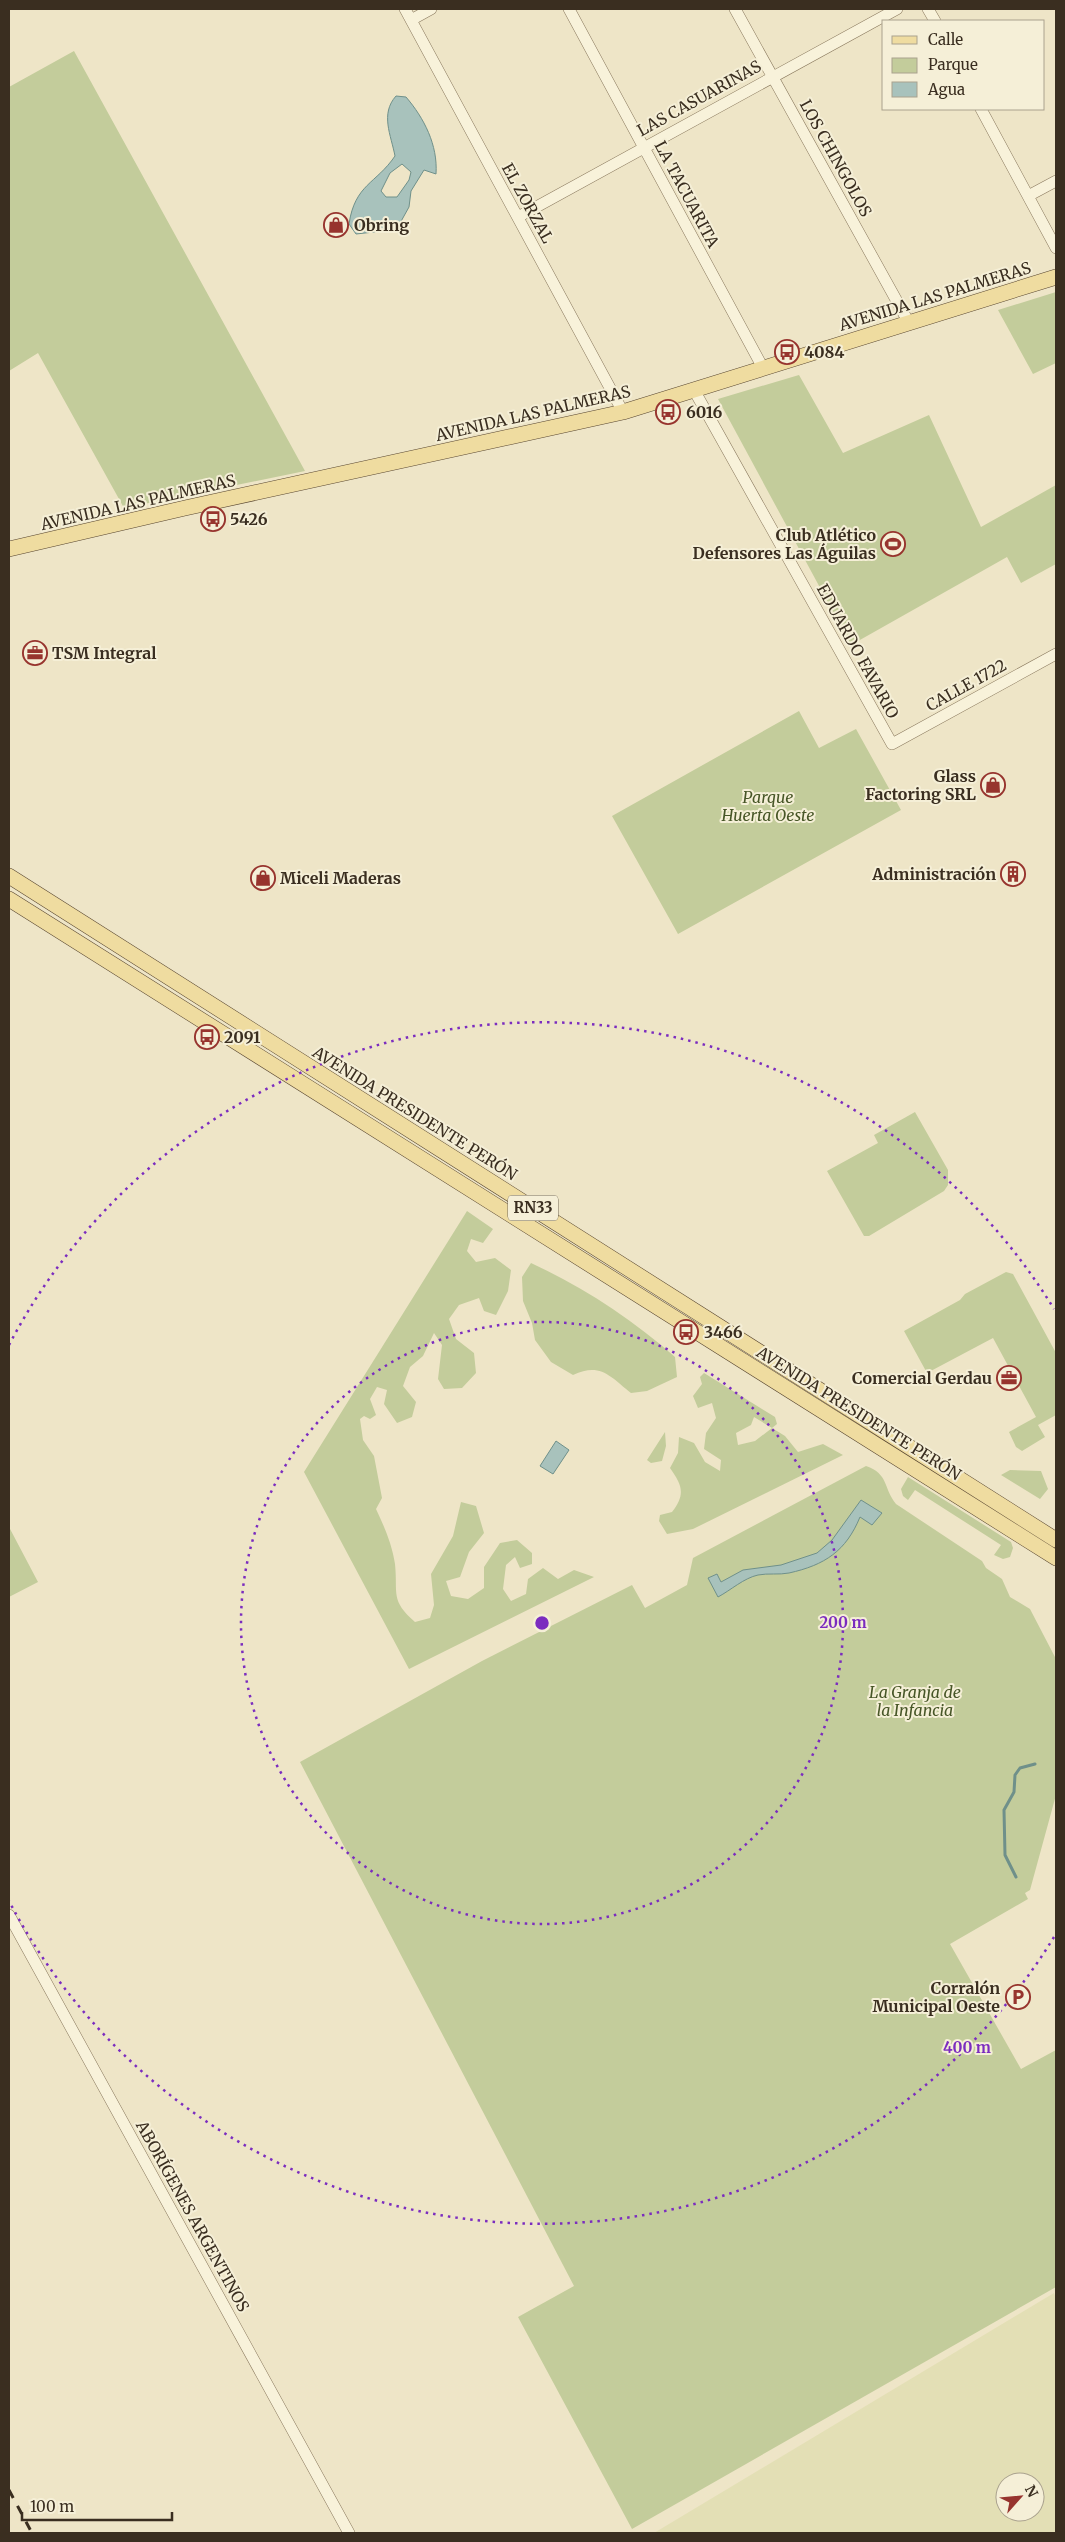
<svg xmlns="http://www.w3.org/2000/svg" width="1065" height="2542" font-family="Merriweather,serif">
<rect width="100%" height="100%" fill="#eee5c7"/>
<path fill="#e3dfb5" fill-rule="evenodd" d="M1054,2293L1056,2298V2533H654ZM1005,2482H1035V2512H1005Z"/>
<path fill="#c3cc9b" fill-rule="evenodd" d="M74,51L305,471L124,508L38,353L9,371V87Z
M1056,292V363L1033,374L998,310Z
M799,375L843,453L929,415L981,527L1056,485V564L1021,583L1007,557L851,645L718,399Z
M799,711L819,748L856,729L901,810L678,934L612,816Z
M915,1112L948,1170V1185L944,1191L869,1236H864L827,1171L878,1143L874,1135Z
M467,1211L493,1229L483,1243L471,1239L467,1251L476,1262L495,1258L511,1270L508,1291L496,1315L484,1311L479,1298L459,1305L449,1319L456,1339L474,1353L476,1373L462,1388L444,1389L438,1379L442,1345L434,1333L423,1356L410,1367L403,1386L416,1402L412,1417L397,1423L384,1404L387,1390L377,1387L370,1399L376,1415L370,1419L364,1416L360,1419L363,1440L374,1456L382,1498L376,1509C384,1526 392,1544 395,1564C398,1594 390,1600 415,1622L430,1618L434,1605L431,1574L453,1536L461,1502L476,1506L484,1533L469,1552L460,1577L446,1581L451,1596L468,1599L484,1588V1567L500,1543L517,1540L532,1553V1564L520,1568L515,1557L506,1565L503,1589L511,1601L526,1594L528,1579L543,1568L558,1579L574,1570L594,1577L409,1669L304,1472Z
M531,1263C583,1287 632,1319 675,1357L677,1377L647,1391L631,1393C610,1376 600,1362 573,1375L551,1362L535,1340L532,1323L523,1301L522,1277Z
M1006,1272L1013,1274L1056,1353V1415L1038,1425L1045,1437L1022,1451L1016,1447L1009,1432L1036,1417L993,1338L927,1373L904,1331L960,1300L965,1294Z
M704,1373L775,1417L777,1424L772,1428L785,1436L798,1452L823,1444L843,1455L693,1529L667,1534L659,1521L660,1515L672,1512C686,1494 682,1485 670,1468L678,1453L679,1437L694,1443L705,1462L720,1471L721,1460L704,1449L706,1433L716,1418L712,1403L698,1408L693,1396L702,1384L700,1377ZM754,1417L772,1428L755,1441L738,1445L736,1433L751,1425Z
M665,1432L666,1446L662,1461L651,1463L647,1460Z
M866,1466C889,1474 883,1488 896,1504L982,1561L986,1568L1002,1579L1010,1597L1030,1609L1056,1659V1795L1030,1890L1025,1893L1028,1899L950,1944L1021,2069L1056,2050V2287L632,2529L518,2317L574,2286L300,1762L482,1661L632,1585L645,1608L687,1585L693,1558Z
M1010,1470L1041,1471L1048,1489L1040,1499L1001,1475Z
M908,1477L1011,1542L1013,1548L1010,1557L1003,1559L994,1555L1001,1545L915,1490L908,1500L903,1496L901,1489Z
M9,1527L38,1582L9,1597Z"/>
<path fill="#a8c2bc" stroke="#6f908a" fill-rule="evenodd" d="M396,96L406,97C424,118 438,145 436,174L424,170L411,191L409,207L399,225L383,231L356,234L349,224C355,184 376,184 395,156C391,135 380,114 396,96ZM402,164L411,172L409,180L397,197H386L381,191L390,173Z
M556,1441L569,1450L553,1474L540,1466Z
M861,1500L882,1513L872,1525L860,1517C846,1551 825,1565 789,1573C779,1575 768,1573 758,1575C744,1578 731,1590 718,1597L708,1578L717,1574L721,1582L743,1570L781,1565L817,1553L832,1540Z"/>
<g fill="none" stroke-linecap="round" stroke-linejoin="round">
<path stroke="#6f908a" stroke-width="3" d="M1016,1877L1005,1855L1004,1810L1014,1792L1015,1775L1020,1768L1035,1764"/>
<defs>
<path id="minor" d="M405,9L623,412
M569,9L763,368
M735,9L909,323
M928,9L935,21
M411,20L431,9
M981,109L1056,248
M1028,196L1056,181
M518,217L897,9
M694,390L892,744L1056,654
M9,1915L349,2533"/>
<path id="major" d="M9,549L185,508L623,412L1056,277
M9,876L1056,1540
M9,899L1056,1558"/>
</defs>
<use href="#minor" stroke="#89785d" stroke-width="12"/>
<use href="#major" stroke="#574530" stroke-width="16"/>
<use href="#minor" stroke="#f8f2da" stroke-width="11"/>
<use href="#major" stroke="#efdca0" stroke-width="15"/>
<path stroke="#3a2e20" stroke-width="3" stroke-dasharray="9 9" stroke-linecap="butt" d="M9,2490L32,2533"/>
</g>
<g fill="none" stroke="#7b2cbf" stroke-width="2.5" stroke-dasharray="2.5 5">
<circle cx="542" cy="1623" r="301"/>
<path d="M1054 1937A601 601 0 0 1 9 1901M9 1345A601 601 0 0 1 1054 1309"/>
</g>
<defs>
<symbol id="shop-ring" viewBox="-11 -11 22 22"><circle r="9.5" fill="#f5efd7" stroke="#97342e" stroke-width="1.5"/><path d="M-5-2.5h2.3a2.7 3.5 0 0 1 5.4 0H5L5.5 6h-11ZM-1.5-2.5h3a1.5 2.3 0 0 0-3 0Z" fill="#97342e"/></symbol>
<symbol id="bus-ring" viewBox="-11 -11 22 22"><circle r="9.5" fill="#f5efd7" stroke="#97342e" stroke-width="1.5"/><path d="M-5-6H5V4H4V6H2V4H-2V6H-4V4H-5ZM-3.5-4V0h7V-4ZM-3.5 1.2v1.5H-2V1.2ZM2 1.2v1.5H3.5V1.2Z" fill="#97342e"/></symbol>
<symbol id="stadium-ring" viewBox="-11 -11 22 22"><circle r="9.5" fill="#f5efd7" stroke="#97342e" stroke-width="1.5"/><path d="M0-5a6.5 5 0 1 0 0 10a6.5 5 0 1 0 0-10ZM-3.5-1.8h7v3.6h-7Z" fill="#97342e"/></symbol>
<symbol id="office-ring" viewBox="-11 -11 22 22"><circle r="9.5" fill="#f5efd7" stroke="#97342e" stroke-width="1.5"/><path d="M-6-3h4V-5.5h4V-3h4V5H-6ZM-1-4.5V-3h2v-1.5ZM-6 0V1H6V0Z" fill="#97342e"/></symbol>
<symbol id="building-ring" viewBox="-11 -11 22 22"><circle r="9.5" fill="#f5efd7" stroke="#97342e" stroke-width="1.5"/><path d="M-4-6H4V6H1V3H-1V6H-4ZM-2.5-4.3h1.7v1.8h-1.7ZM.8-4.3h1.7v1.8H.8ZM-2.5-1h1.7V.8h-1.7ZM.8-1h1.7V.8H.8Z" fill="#97342e"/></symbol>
<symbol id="parking-ring" viewBox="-11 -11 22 22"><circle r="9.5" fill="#f5efd7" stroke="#97342e" stroke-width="1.5"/><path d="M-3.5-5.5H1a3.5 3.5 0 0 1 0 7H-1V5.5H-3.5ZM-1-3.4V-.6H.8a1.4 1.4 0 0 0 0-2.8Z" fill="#97342e"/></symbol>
</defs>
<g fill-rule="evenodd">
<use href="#shop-ring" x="322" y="211" width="28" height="28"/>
<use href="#bus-ring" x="773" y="338" width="28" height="28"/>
<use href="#bus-ring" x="654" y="398" width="28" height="28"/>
<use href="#bus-ring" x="199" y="505" width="28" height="28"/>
<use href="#stadium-ring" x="879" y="530" width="28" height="28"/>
<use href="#office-ring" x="21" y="639" width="28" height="28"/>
<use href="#shop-ring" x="979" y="771" width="28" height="28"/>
<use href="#building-ring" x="999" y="860" width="28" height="28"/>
<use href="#shop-ring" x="249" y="864" width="28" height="28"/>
<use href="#bus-ring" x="193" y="1023" width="28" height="28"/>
<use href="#bus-ring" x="672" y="1318" width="28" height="28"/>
<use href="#office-ring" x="995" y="1364" width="28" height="28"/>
<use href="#parking-ring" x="1004" y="1983" width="28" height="28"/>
</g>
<g text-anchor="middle" stroke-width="4" stroke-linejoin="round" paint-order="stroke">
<rect fill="#f5efd7" stroke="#726857" stroke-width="1" x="508" y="1195.5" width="50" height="25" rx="4"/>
<g font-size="15" font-weight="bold" fill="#3a2e20">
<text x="533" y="1213">RN33</text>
</g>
<g font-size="16" fill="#3a2e20" stroke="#f5efd7">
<text transform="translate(699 98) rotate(-29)" y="6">LAS CASUARINAS</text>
<text transform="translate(836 158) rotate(61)" y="6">LOS CHINGOLOS</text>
<text transform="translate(687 194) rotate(62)" y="6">LA TACUARITA</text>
<text transform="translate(528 203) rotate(61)" y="6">EL ZORZAL</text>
<text transform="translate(935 296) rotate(-17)" y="6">AVENIDA LAS PALMERAS</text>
<text transform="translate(533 413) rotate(-13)" y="6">AVENIDA LAS PALMERAS</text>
<text transform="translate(138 502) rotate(-13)" y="6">AVENIDA LAS PALMERAS</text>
<text transform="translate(858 651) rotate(61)" y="6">EDUARDO FAVARIO</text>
<text transform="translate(966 685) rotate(-29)" y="6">CALLE 1722</text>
<text transform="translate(415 1113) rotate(32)" y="6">AVENIDA PRESIDENTE PERÓN</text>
<text transform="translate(859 1413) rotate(32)" y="6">AVENIDA PRESIDENTE PERÓN</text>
<text transform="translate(193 2216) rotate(61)" y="6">ABORÍGENES ARGENTINOS</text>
</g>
<g font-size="16" font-weight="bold" fill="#3a2e20" stroke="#f5efd7" text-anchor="start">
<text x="354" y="231">Obring</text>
<text x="804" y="358">4084</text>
<text x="686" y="418">6016</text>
<text x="230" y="525">5426</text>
<text x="876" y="541" text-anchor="end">Club Atlético<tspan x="876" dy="18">Defensores Las Águilas</tspan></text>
<text x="52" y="659">TSM Integral</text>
<text x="976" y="782" text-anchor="end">Glass<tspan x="976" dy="18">Factoring SRL</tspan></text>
<text x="996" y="880" text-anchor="end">Administración</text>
<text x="280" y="884">Miceli Maderas</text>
<text x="224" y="1043">2091</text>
<text x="704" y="1338">3466</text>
<text x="992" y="1384" text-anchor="end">Comercial Gerdau</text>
<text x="1000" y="1994" text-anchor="end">Corralón<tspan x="1000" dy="18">Municipal Oeste</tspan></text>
</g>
<g font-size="16" font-style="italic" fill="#475627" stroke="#f5efd7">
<text x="768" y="803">Parque<tspan x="768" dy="18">Huerta Oeste</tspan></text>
<text x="915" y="1698">La Granja de<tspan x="915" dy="18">la Infancia</tspan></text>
</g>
</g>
<circle cx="542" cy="1623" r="8" fill="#7b2cbf" stroke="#f5efd7" stroke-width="2.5"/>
<g font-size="15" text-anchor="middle" font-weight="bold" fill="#7b2cbf" stroke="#f5efd7" stroke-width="4" stroke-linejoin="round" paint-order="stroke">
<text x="843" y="1628">200 m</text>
<text x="967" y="2053">400 m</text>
</g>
<rect width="1065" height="2542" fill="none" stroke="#3a2e20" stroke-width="20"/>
<rect x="882" y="20" width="162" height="90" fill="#f5efd7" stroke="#aaa28e"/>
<rect x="892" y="36" width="25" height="8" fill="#efdca0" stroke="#aaa28e"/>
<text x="928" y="45" font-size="15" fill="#3a2e20">Calle</text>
<rect x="892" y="58" width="25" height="15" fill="#c3cc9b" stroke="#aaa28e"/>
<text x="928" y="70" font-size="15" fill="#3a2e20">Parque</text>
<rect x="892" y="82" width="25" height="15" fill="#a8c2bc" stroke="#aaa28e"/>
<text x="928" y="95" font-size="15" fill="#3a2e20">Agua</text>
<g transform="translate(1020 2497) rotate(63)"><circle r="24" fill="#f5efd7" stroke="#aaa28e"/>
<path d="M0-4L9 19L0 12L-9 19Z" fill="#97342e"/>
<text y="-8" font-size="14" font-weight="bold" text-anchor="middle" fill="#3a2e20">N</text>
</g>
<path d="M22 2512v8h150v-8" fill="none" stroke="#3a2e20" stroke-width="2.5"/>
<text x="30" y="2512" font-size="15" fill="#3a2e20" stroke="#f5efd7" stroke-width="4" paint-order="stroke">100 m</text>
</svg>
